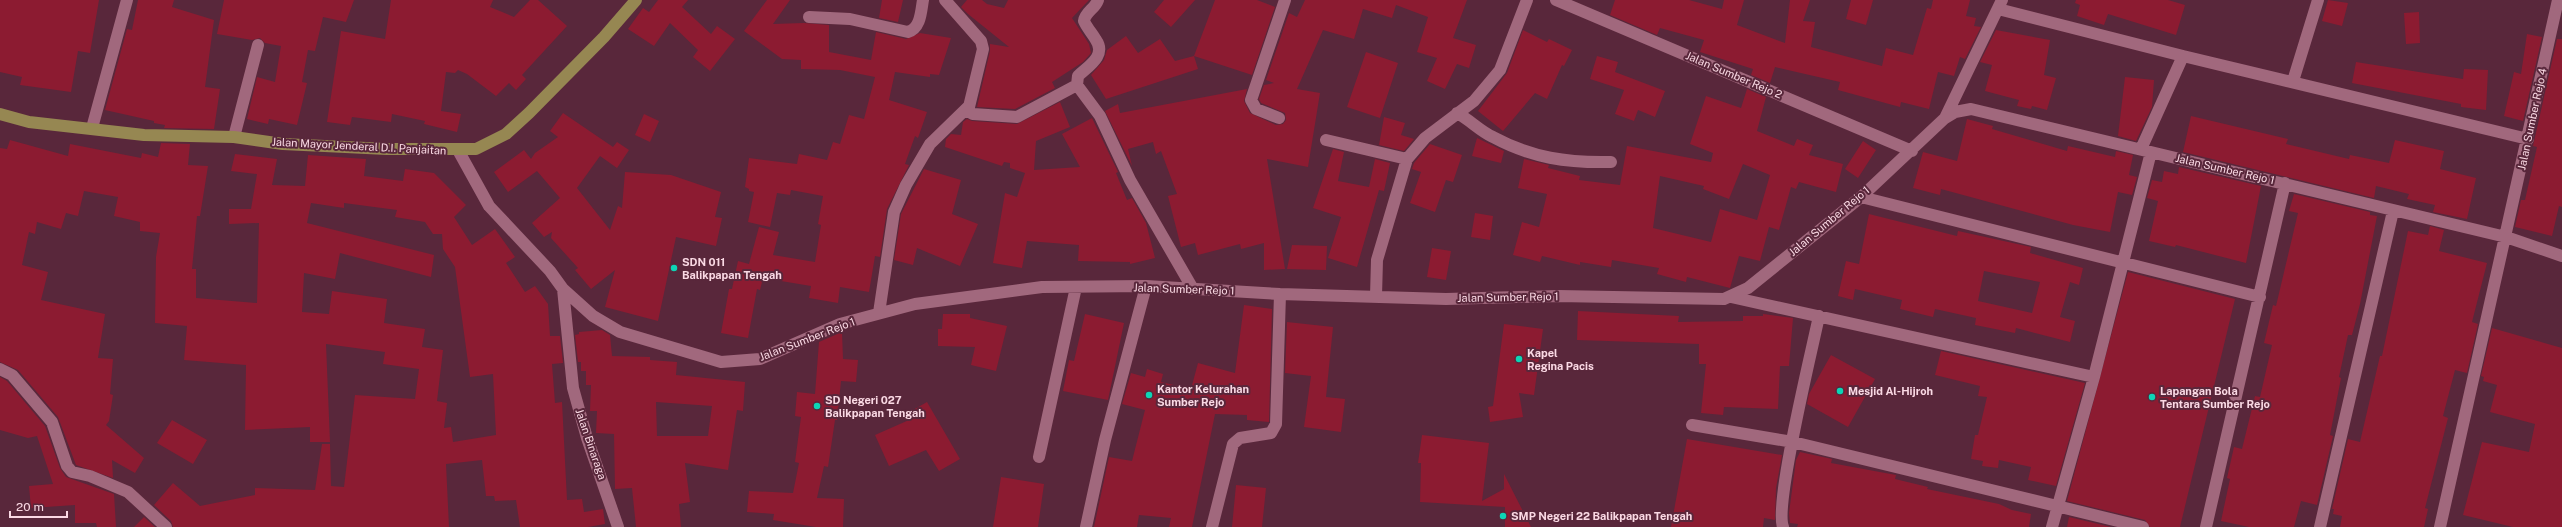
<svg xmlns="http://www.w3.org/2000/svg" width="2562" height="527" font-family="'Public Sans',sans-serif">
<rect width="100%" height="100%" fill="#59273b"/>
<path fill="#8c1b31" fill-rule="evenodd" d="M0,0H99L90,53L78,51L71,92L20,85L22,77L0,72Z
M138,0H174L172,7L214,20L205,87L220,89L214,129L164,128L165,125L154,123V121L105,110L127,29L132,30Z
M224,0H354L346,22L323,17L315,51L308,50L302,82L307,83L297,125L269,119L268,124L247,119L257,77L275,82L281,46L265,43L260,38L252,40L217,34Z
M391,0H493L490,7L514,17L530,0H538L567,26L522,75L526,79L516,90L509,83L496,96L467,74L458,70L455,73L446,72L441,111L461,114L457,132L424,124L425,121L392,114L391,122L352,117L350,125L327,122L341,31L385,39Z
M658,0H688L682,7L711,34L717,26L735,39L710,71L693,57L698,50L670,23L654,46L628,29L643,8L649,12Z
M767,0H790L773,24L804,23L829,25V52L871,60L876,32L906,39L920,33L951,38L939,75L930,74V77L895,72L889,100L927,112L918,138L915,136L905,164L909,165L887,209L880,257L875,256L869,292L840,287L838,303L809,298L811,286L763,278L760,290L757,289L748,338L721,333L729,289H732L738,261L749,264L759,227L779,232L773,255L815,262L821,225L818,224L823,196L791,190L790,195L777,193L770,227L748,222L754,192L749,191V189L745,187L749,158L797,164L799,154L827,160L833,142L840,144L849,115L864,119L875,77L840,70L801,69V60L782,59L744,31Z
M882,0H903L898,22L879,18Z
M967,0H982L987,4L1004,8L1008,0H1089L1072,18L1089,44L1091,53L1083,62L1052,82L1055,88L1015,109L977,107L990,51V44L1009,47L968,14L961,7Z
M1164,0H1195L1171,27L1154,12Z
M1215,0H1257L1275,7L1252,75L1194,56L1198,69L1106,99L1091,75L1104,60L1107,50L1126,36L1138,53L1160,39L1175,61L1194,56Z
M1305,0H1467L1453,38L1476,45L1469,68L1457,64L1445,89L1427,81L1437,58L1417,52L1428,17L1396,5L1392,18L1363,9L1354,39L1323,30L1297,89L1320,93L1308,167L1267,159L1285,269L1264,270V243L1241,249L1240,244L1198,255L1195,243L1181,247L1168,196L1177,194L1161,151L1156,154L1153,142L1128,149L1132,166L1105,111L1118,104L1120,113L1247,89L1244,101L1250,113L1276,125L1283,124L1286,120L1285,113L1261,103L1259,99L1264,85L1274,83L1266,80L1289,13L1297,17Z
M1615,0H1689L1722,9L1724,0H1744L1737,25L1785,43L1790,0H1810L1803,21L1815,22L1811,47L1882,66L1886,48L1913,55L1927,8L1931,9L1933,0H1970L1966,16L1976,18L1974,26L1981,27L1965,59L1960,57L1954,76L1938,72L1929,109L1901,102L1900,107L1838,90L1840,82L1775,67L1770,83L1751,75L1753,69L1700,52L1704,40L1660,28L1657,35L1610,15Z
M1851,0H1873L1866,25L1846,19Z
M2076,0H2168L2185,5L2176,35L2108,14L2104,25L2077,16L2080,5L2075,3Z
M2328,0L2348,3L2342,26L2322,21Z
M2419,12L2420,43L2406,44L2404,13Z
M1523,30L1547,42L1549,39L1572,50L1564,66L1562,65L1547,99L1535,93L1503,131L1478,111L1507,73Z
M1996,30L2050,40L2044,75L2056,78L2047,110L2032,106L2031,109L2017,106L2019,100L1985,91L1992,65L1980,62Z
M2527,34L2542,37L2523,121L2504,116L2514,72L2521,74Z
M2557,39H2562V207L2559,206L2552,236L2515,227L2521,200H2525L2537,147L2533,146Z
M1366,52L1398,63L1380,118L1347,107Z
M1597,56L1618,62L1615,72L1665,91L1655,117L1638,110L1634,121L1615,114L1624,90L1590,79Z
M2356,62L2463,79L2464,69L2488,70L2486,110L2461,107V104L2352,83Z
M2125,77L2154,80L2152,107L2136,141L2118,136Z
M1747,89L1766,97L1757,131L1794,146L1797,139L1813,145L1809,155L1843,164L1836,192L1799,182L1796,189L1791,187L1779,230L1769,227L1760,261L1739,256L1730,288L1687,277L1686,282L1657,274L1659,268L1612,260L1611,267L1580,262V265L1542,256L1540,262L1513,255L1522,222L1539,227L1547,194L1518,188L1524,159L1549,165L1548,168L1580,176L1579,180L1620,185L1627,146L1711,162L1713,153L1690,144L1706,96L1741,108ZM1743,164L1770,175L1757,220L1720,209L1711,242L1653,228L1660,176L1704,186L1703,189L1729,199Z
M1060,102L1070,127L1036,141L1034,170L1080,167L1062,134L1092,118L1118,172L1116,173L1127,200L1132,198L1146,223L1155,258L1130,264V262L1078,261L1079,245L1027,241L1022,268L993,263L1005,193L1017,197L1025,173L1010,168V163L1004,162L1002,166L945,147L946,139L951,134L961,135L963,122L967,119L972,121L1017,124Z
M563,113L613,147L617,142L629,150L617,168L600,156L577,188L610,230L618,206L622,208L625,172L671,175L721,192L715,217L722,218L716,246L676,237L658,321L605,307L615,270L591,289L575,270L578,268L551,238L552,232L544,237L532,223L560,198L537,171L508,192L494,172L524,150L531,159L535,153L558,137L550,131Z
M644,114L659,121L650,142L635,135Z
M2191,116L2288,139L2286,144L2349,159L2350,155L2389,163L2395,140L2444,151L2440,169L2476,178L2467,219L2433,212L2435,205L2407,199L2409,194L2376,186L2374,198L2183,152Z
M1384,117L1405,123L1401,135L1414,139L1404,151L1379,145Z
M1967,119L1993,126L1992,129L2067,151L2068,146L2115,157L2116,151L2133,155L2129,175L2137,177L2132,195L2118,192L2110,232L2073,225L1941,189L1940,195L1913,188L1923,152L1957,161Z
M1477,138L1504,151L1501,163L1472,156Z
M10,140L68,156L70,144L141,158L142,153L158,157L161,143L190,144L188,165L208,166L200,216H197L192,269H196V298L257,303L259,223L229,224V209H251L257,174L231,171L235,154L277,159L272,185L305,186L308,155L366,159L364,176L403,181L405,169L434,173L466,205L454,217L472,245L495,229L515,257L506,263L525,292L535,286L548,304L550,336H560L563,363L552,364L555,403L562,402L567,500L582,499L584,512L603,509L605,524L588,527H520L516,500L495,501L494,496H486L482,460L446,464L449,527H173L171,521L154,505L173,483L200,506L255,495V488L315,490L322,444H330L331,486L344,487L355,395L415,399L419,369L383,364L385,352L326,344L330,442H310V427L245,430L246,365L184,360L187,326L155,323L156,257L160,233L140,231V222L114,216L118,197L84,191L78,216L66,213L61,229L37,222L35,234L29,232L22,265L48,272L41,300L105,314L98,358L113,359L110,394L113,395L109,421L106,425L144,458L135,473L112,460L113,478L76,465L58,417L18,370L0,362V148L7,149ZM311,203L344,208V203L397,210L395,217L425,222L433,234H442L443,249L455,267L470,377L493,374L496,435L453,442L451,427L444,428L447,403L437,401L443,350L422,347L425,329L384,323L387,299L332,291L329,314L302,312L304,273L335,279L340,253L431,277L434,255L307,223Z
M1863,141L1876,150L1858,178L1845,169Z
M1430,144L1462,155L1453,182L1446,180L1435,212L1410,203L1421,172L1412,169L1414,163Z
M1333,149L1344,152L1338,181L1369,187L1375,159L1390,163L1384,191L1379,190L1357,267L1328,258L1341,217L1313,208Z
M2179,167L2261,186L2246,263L2176,245L2175,247L2149,241L2158,201L2147,198L2152,180L2162,182L2164,171L2178,174Z
M924,169L961,180L952,214L978,224L960,266L917,248L913,265L894,260L901,214Z
M2294,194L2370,212V215L2377,216L2360,304L2352,335H2348L2339,377L2341,378L2330,435L2333,436L2317,505L2301,501L2294,527H2249L2221,521L2230,479L2227,478L2234,447L2242,449L2255,396L2260,397L2272,345L2264,343L2273,305L2276,306L2298,213L2289,211Z
M1475,213L1493,216L1490,240L1471,237Z
M1869,214L1957,236L1958,231L2031,247L2030,253L2083,268L2079,285L2070,282L2060,317L2075,321L2070,342L2016,328L2015,333L1975,325L1976,318L1935,309L1933,317L1900,309L1902,300L1855,289L1853,300L1838,296L1846,261L1859,264ZM1984,271L2040,282L2032,313L1978,301Z
M2430,226L2444,230L2439,251L2487,263L2472,322L2478,324L2467,373L2455,370L2443,416L2448,418L2425,508L2428,509L2424,527H2340L2342,516L2333,514L2334,509H2332L2348,439L2360,442L2380,356H2382L2408,231L2428,235Z
M1292,245L1327,246L1326,270L1287,269Z
M1432,248L1451,251L1446,280L1427,277Z
M2128,272L2235,299L2180,527H2150L2145,520L2067,501Z
M1244,305L1272,309L1269,422L1247,420V415L1215,414L1192,527H1169L1171,518L1139,515L1137,527H1094L1109,457L1132,461L1145,410L1122,404L1131,373L1145,377L1147,369L1163,374L1161,382L1191,389L1198,363L1235,373Z
M1578,311L1679,316L1678,322L1743,321V316H1763V314L1793,318L1789,366H1780L1778,409L1724,407L1723,415L1701,413L1706,364H1699V344L1577,340Z
M943,314H970V318L1007,326L996,371L971,365L975,347L938,346V329H942Z
M1085,314L1124,323L1108,400L1063,391L1069,360L1074,361Z
M1287,322L1333,327L1326,397L1345,399L1341,432L1304,427L1311,376L1285,373Z
M1504,324L1543,329L1534,395L1519,393L1523,417L1490,422L1488,407L1493,406Z
M2492,328L2562,348V527H2513L2463,515L2482,442L2529,452L2535,424L2490,412L2497,385L2483,381L2484,377L2481,376Z
M602,330L610,335L612,356L650,357V360L677,362L676,375L745,382L743,411L737,410L728,470L685,463L690,502L679,504L681,527H636L632,488L615,489L614,434L596,433L597,411H590L591,385H586V371H581V362H578L575,335L579,334V332ZM656,402L712,406L708,436H657Z
M842,332L843,359L858,360L856,382L841,381L837,420H835L828,467L824,466L817,498L844,499L843,527H816L773,520L774,514L747,512L749,491L793,493L799,463L795,462L801,417L795,416L797,392L815,394L819,342Z
M1941,351L2085,383L2056,486L2028,480L2031,467L1999,460L1998,468L1982,466L1983,461L1971,459L1975,435H1978L1987,397L1978,396L1980,386L1935,375Z
M1831,355L1875,379L1848,427L1807,404L1809,394Z
M0,377L7,381L45,426L60,468L66,477L114,494L116,527H97L96,523H75V505L31,508L29,486L53,484L37,436L28,438L0,430Z
M927,402L960,459L939,471L926,450L889,466L875,435L909,420L906,414Z
M172,420L207,440L193,464L157,443Z
M1422,435L1489,443L1482,501L1504,489V474L1531,527H1505V507L1420,502L1421,463H1418Z
M1687,439L1782,455L1776,488L1775,520L1764,518L1763,527H1671Z
M1800,452L1832,459L1831,463L1896,475L1895,479L1928,487L1927,489L1999,504L2012,510L2031,514L2029,527H1797L1798,524L1790,523L1789,513L1796,460Z
M1001,477L1044,484L1038,527H993Z
M1236,485L1266,488L1262,527H1232Z
M144,517L155,527H134Z
M2069,517L2111,527H2067Z"/>
<g fill="none" stroke-linecap="round" stroke-linejoin="round">
<path stroke="#a1687d" stroke-width="12" d="M945,0L981,41L983,49L968,111L973,114L1017,117L1077,85L1100,116L1130,180L1193,289
M1556,0L1912,151
M1998,9L2183,56
M809,17L850,19L908,32C921,28 921,11 923,0
M2293,81L2318,0
M1077,85L1078,76C1087,67 1107,56 1096,40C1092,33 1087,28 1084,21C1085,12 1095,9 1098,0
M1457,113C1470,120 1480,131 1493,137C1532,158 1567,163 1611,162
M1279,118L1256,109L1251,100L1285,0
M1945,118L2002,0
M92,128L127,0
M234,137L258,45
M1326,140L1407,159
M2141,149L2183,56L2528,139
M458,150L489,206L550,271L563,289L593,316L620,332L721,362L760,359L840,324L915,304L1042,287L1146,286L1280,294L1446,299L1558,296L1724,299L1748,288L1861,197L1945,118L1955,112L1971,109L2506,237L2562,256
M1861,197L2260,297
M563,289L573,388L587,438L618,527
M1376,296L1377,260L1407,159L1425,138L1474,101L1500,70L1527,0
M1731,297L2094,377
M879,313L894,212L906,185L930,144L968,107
M0,369L12,375L52,422L67,466L72,472L90,476L128,492L166,527
M1692,425L1793,442L2143,527
M1039,457L1076,287
M1086,527L1105,440L1146,286
M1212,527L1233,444L1240,438L1271,433L1276,424L1280,294
M1783,527C1774,504 1812,350 1819,316
M2052,527L2094,377L2151,152
M2206,527L2285,183
M2320,527L2393,211
M2440,527L2558,0"/>
<path stroke="#968752" stroke-width="12" d="M0,114L29,122L144,135L234,137L283,144L387,149H476L506,134L529,113L604,37L636,0"/>
</g>
<g fill="#0dd5b5" stroke="#59273b" stroke-width="1.5">
<circle cx="674" cy="268" r="4"/>
<circle cx="1519" cy="359" r="4"/>
<circle cx="1840" cy="391" r="4"/>
<circle cx="1149" cy="395" r="4"/>
<circle cx="2152" cy="397" r="4"/>
<circle cx="817" cy="406" r="4"/>
<circle cx="1503" cy="516" r="4"/>
</g>
<g text-anchor="middle" stroke-width="4" stroke-linejoin="round" paint-order="stroke">
<g font-size="11" fill="#fad9e4" stroke="#59273b">
<text transform="translate(1734 75) rotate(23)" y="4">Jalan Sumber Rejo 2</text>
<text transform="translate(2532 119) rotate(-78)" y="4">Jalan Sumber Rejo 4</text>
<text transform="translate(359 146) rotate(3)" y="4">Jalan Mayor Jenderal D.I. Panjaitan</text>
<text transform="translate(2225 169) rotate(13)" y="4">Jalan Sumber Rejo 1</text>
<text transform="translate(1829 221) rotate(-40)" y="4">Jalan Sumber Rejo 1</text>
<text transform="translate(1184 289) rotate(2)" y="4">Jalan Sumber Rejo 1</text>
<text transform="translate(1508 297) rotate(-1)" y="4">Jalan Sumber Rejo 1</text>
<text transform="translate(807 339) rotate(-21)" y="4">Jalan Sumber Rejo 1</text>
<text transform="translate(591 444) rotate(71)" y="4">Jalan Binaraga</text>
</g>
<g font-size="11" font-weight="bold" fill="#fad9e4" stroke="#59273b" text-anchor="start">
<text x="682" y="266">SDN 011<tspan x="682" dy="13">Balikpapan Tengah</tspan></text>
<text x="1527" y="357">Kapel<tspan x="1527" dy="13">Regina Pacis</tspan></text>
<text x="1157" y="393">Kantor Kelurahan<tspan x="1157" dy="13">Sumber Rejo</tspan></text>
<text x="1848" y="395">Mesjid Al-Hijroh</text>
<text x="2160" y="395">Lapangan Bola<tspan x="2160" dy="13">Tentara Sumber Rejo</tspan></text>
<text x="825" y="404">SD Negeri 027<tspan x="825" dy="13">Balikpapan Tengah</tspan></text>
<text x="1511" y="520">SMP Negeri 22 Balikpapan Tengah</text>
</g>
</g>
<path d="M10 511v6h57v-6" fill="none" stroke="#fad9e4" stroke-width="2"/>
<text x="16" y="511" font-size="12" fill="#fad9e4" stroke="#59273b" stroke-width="3" paint-order="stroke">20 m</text>
</svg>
